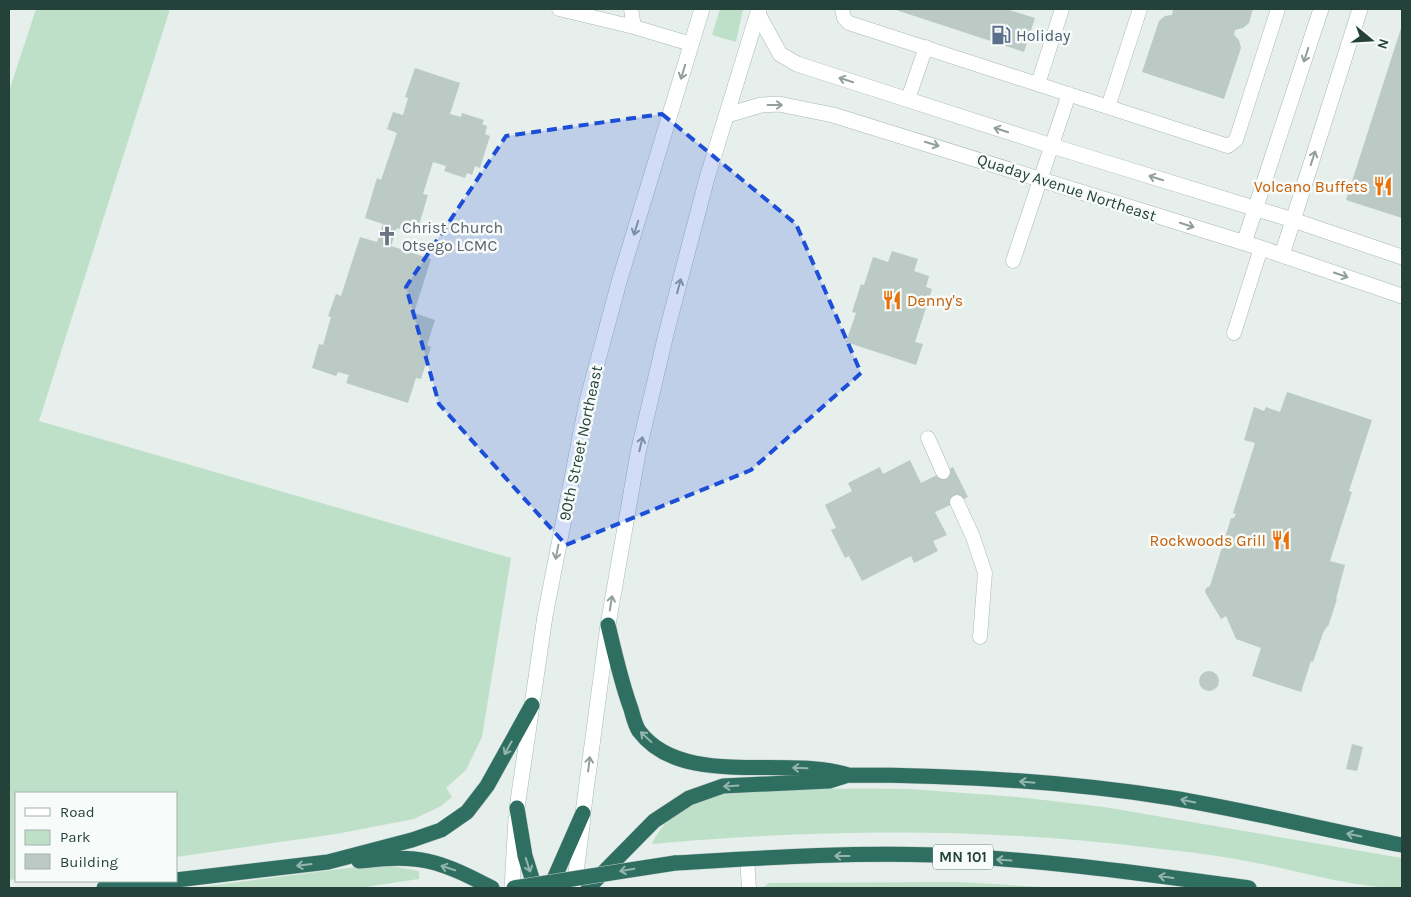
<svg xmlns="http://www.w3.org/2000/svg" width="1411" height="897" font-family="Karla,sans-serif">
<rect width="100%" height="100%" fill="#e6efeb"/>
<path fill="#bfe0c8" d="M36,9H170L39,421L511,558L482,737L466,770L446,788L452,797L441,806L414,819L336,834L176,857V793H16V879L9,880V91Z
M720,9H743L736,42L712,35Z
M910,789L1018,797L1104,807L1402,858V888C1355,888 1307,873 1261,864C1225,856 1188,852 1152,848C985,827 818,829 652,844C659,827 679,807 697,800C717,793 737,793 758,791C808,788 859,789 910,789Z
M391,866L419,871V879L359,888H192L356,867Z
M959,882L1060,888H762L769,883Z"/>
<path fill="#bbcac4" d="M893,9H1006L1035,18L1024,52Z
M1172,9H1253L1249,23L1243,28L1235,30L1234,35L1239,40L1241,48L1224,99L1142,72L1159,21L1165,16L1172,15L1173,10Z
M1402,25V218L1346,200Z
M415,68L460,83L450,114L461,117L462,113L484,120L482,124L487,126L485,134L490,136L480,168L475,166L472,175L467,173L465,178L444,171L446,166L433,162L423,194L428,195L416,235L397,228L391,246L431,259L414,313L435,320L427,345L431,347L421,379L416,378L408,403L346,383L349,375L338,372L336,376L312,368L319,344L323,345L331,317L328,316L336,294L341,296L360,237L377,242L383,224L365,218L377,178L381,180L397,133L387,129L393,112L403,115L408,98L405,97Z
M892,251L918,259L914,271L929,276L926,287L932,289L915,342L923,344L916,365L846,342L856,313L852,312L861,284L864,285L873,257L888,262Z
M1287,392L1372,420L1349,491L1352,492L1330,561L1345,565L1336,599H1337L1328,627L1327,626L1323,633L1313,662L1311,661L1301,692L1252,676L1261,648L1236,639L1226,616L1221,619L1205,592L1206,588L1210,586L1231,518H1234L1236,514L1233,513L1255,443L1244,440L1254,407L1264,411L1266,407L1280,412Z
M910,460L921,483L953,467L968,497L935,512L947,535L933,541L938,551L914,563L911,556L862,581L849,556L845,558L831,530L836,528L825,505L852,491L848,483L880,467L883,474Z
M1199 681a10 10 0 1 1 20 0a10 10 0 1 1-20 0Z
M1352,744L1363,747L1357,771L1346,769Z"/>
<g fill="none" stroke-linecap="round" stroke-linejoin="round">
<defs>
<path id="lane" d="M559,9L634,27
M631,9L634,27L691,44
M842,9L844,18L849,23L1228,146L1236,140L1278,9
M1038,84L1062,9
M908,99L926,47
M1108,107L1140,9
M1013,261L1069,94
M1234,333L1261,248
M928,438L943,472
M957,502L973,537L985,573L980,637
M747,859L749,888"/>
<path id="street" d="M758,14L780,54L797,64L1052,146L1293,220L1402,257
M727,115L761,105L779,104L833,115L1261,248L1402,296
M1244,243L1321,9
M1282,255L1360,9
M512,888L516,819
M574,888L583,818"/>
<path id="secondary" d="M517,808L545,616L587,401L619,282L702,9
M583,813L608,625L638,453L667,330L707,178L759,9"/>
<path id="highway" d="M608,625C615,654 621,682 631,709C633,716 635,725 639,731C682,789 787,755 848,775
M517,808L525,856L535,888
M359,861C381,859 405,856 427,861C450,866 471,877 492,888
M675,863C762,858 849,852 936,855C1041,859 1145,874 1249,888
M176,880L328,862L412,840L441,830L467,812L487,786L532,705
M104,888L173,881
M550,888L583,813
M588,888L654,821L689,798L723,786L829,781L848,775C956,775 1066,781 1172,798C1250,811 1326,830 1402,845"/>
</defs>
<use href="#lane" stroke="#a8b8b2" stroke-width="15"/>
<use href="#street" stroke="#a8b8b2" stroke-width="16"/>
<use href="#secondary" stroke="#a4bbb3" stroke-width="16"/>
<use href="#highway" stroke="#c2cac8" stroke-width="16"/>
<use href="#lane" stroke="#fff" stroke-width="14"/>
<use href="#street" stroke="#fff" stroke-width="15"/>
<use href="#secondary" stroke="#fff" stroke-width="15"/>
<use href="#highway" stroke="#2f6f62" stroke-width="15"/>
<defs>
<path id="highway-bridge" d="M514,888L675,863"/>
</defs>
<use href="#highway-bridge" stroke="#c2cac8" stroke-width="16" stroke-linecap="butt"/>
<use href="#highway-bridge" stroke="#2f6f62" stroke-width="15"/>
</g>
<defs><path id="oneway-shaft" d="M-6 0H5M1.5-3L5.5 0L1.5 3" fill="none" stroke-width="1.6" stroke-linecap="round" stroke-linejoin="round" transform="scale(1.25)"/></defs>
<g stroke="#92a09c">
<use href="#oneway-shaft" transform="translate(1306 55) rotate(108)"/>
<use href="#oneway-shaft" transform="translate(683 72) rotate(107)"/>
<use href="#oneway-shaft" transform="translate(846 80) rotate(-162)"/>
<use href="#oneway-shaft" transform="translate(775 105)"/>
<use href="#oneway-shaft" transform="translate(1001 130) rotate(-162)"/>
<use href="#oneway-shaft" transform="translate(932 144) rotate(17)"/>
<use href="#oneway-shaft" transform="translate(1313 158) rotate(-72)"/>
<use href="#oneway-shaft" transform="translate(1156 178) rotate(-163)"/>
<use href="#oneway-shaft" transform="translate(1187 225) rotate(18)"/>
<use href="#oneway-shaft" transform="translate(636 228) rotate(107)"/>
<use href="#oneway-shaft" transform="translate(1341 275) rotate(19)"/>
<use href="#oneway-shaft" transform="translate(679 286) rotate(-75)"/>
<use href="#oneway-shaft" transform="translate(641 444) rotate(-77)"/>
<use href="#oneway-shaft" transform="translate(557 552) rotate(101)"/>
<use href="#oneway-shaft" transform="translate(611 603) rotate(-81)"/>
<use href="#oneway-shaft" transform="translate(589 764) rotate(-83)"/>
</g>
<g stroke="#93b5ae">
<use href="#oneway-shaft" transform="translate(646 737) rotate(-137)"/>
<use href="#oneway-shaft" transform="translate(508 748) rotate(119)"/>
<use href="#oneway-shaft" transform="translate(800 768) rotate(-178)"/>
<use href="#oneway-shaft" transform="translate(1027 782) rotate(-175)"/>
<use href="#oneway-shaft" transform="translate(731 786) rotate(176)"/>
<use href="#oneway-shaft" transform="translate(1188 801) rotate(-169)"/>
<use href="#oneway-shaft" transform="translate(1354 835) rotate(-169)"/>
<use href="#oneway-shaft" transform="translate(842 856) rotate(180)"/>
<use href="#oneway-shaft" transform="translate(1004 860) rotate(-176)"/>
<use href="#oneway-shaft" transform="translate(304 865) rotate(173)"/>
<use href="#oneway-shaft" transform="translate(528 865) rotate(72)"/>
<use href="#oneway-shaft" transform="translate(448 868) rotate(-162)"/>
<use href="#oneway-shaft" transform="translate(627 870) rotate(171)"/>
<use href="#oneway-shaft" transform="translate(1166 877) rotate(-172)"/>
</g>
<path fill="#1d4ed8" fill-opacity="0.2" stroke="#1d4ed8" stroke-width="4" stroke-dasharray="10 6" stroke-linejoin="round" d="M662,114L796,224L861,373L751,470L566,545L439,404L406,287L506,136Z"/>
<defs>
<symbol id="fuel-bare" viewBox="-9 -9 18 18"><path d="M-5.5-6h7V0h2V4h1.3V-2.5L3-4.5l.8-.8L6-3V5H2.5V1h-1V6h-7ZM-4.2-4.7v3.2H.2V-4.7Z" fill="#5c6f8a" stroke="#f7fbf9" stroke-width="2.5" paint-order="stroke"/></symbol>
<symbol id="restaurant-bare" viewBox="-9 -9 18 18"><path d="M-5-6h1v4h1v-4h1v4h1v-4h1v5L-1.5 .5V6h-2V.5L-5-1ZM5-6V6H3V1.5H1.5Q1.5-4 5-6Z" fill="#e8710a" stroke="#f7fbf9" stroke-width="2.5" paint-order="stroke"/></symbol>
<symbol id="church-bare" viewBox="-9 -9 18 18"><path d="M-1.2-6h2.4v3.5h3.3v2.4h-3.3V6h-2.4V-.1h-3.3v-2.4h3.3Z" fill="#6b7280" stroke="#f7fbf9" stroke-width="2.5" paint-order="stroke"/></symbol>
</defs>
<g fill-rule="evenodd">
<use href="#fuel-bare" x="987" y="21" width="28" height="28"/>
<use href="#restaurant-bare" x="1369" y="172" width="28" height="28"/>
<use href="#church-bare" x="373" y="222" width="28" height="28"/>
<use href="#restaurant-bare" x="878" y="286" width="28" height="28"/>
<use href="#restaurant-bare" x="1267" y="526" width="28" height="28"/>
</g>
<g text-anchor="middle" stroke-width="5" stroke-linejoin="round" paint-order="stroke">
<rect fill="#f7fbf9" stroke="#637a73" stroke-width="1" x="933" y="844.5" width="60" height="25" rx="4"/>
<g font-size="15" font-weight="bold" fill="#24423a">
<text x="963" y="862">MN 101</text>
</g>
<g font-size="16" fill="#4e5e75" stroke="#f7fbf9" text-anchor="start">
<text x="1016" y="41">Holiday</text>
</g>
<g font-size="16" fill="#c56008" stroke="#f7fbf9" text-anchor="end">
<text x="1368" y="192">Volcano Buffets</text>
<text x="907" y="306" text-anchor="start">Denny's</text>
<text x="1266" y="546">Rockwoods Grill</text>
</g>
<g font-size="16" fill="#24423a" stroke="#f7fbf9">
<text transform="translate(1067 187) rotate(18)" y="6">Quaday Avenue Northeast</text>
<text transform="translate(580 443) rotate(-78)" y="6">90th Street Northeast</text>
</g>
<g font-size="16" fill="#5b616d" stroke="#f7fbf9" text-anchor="start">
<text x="402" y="233">Christ Church<tspan x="402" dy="18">Otsego LCMC</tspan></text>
</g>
</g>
<rect width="1411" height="897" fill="none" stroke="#24423a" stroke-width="20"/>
<rect x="15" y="792" width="162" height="90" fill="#f7fbf9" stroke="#a3b1ad"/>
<rect x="25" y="808" width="25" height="8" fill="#ffffff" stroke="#a3b1ad"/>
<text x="60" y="817" font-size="15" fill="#24423a">Road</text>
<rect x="25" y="830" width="25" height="15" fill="#bfe0c8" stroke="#a3b1ad"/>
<text x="60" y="842" font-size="15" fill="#24423a">Park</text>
<rect x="25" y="854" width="25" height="15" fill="#bbcac4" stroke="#a3b1ad"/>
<text x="60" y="867" font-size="15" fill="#24423a">Building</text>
<g transform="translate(1371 40) rotate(108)" stroke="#f7fbf9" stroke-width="4" paint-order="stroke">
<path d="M0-4L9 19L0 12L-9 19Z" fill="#24423a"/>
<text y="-8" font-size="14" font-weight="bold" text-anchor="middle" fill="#24423a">N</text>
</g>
</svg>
